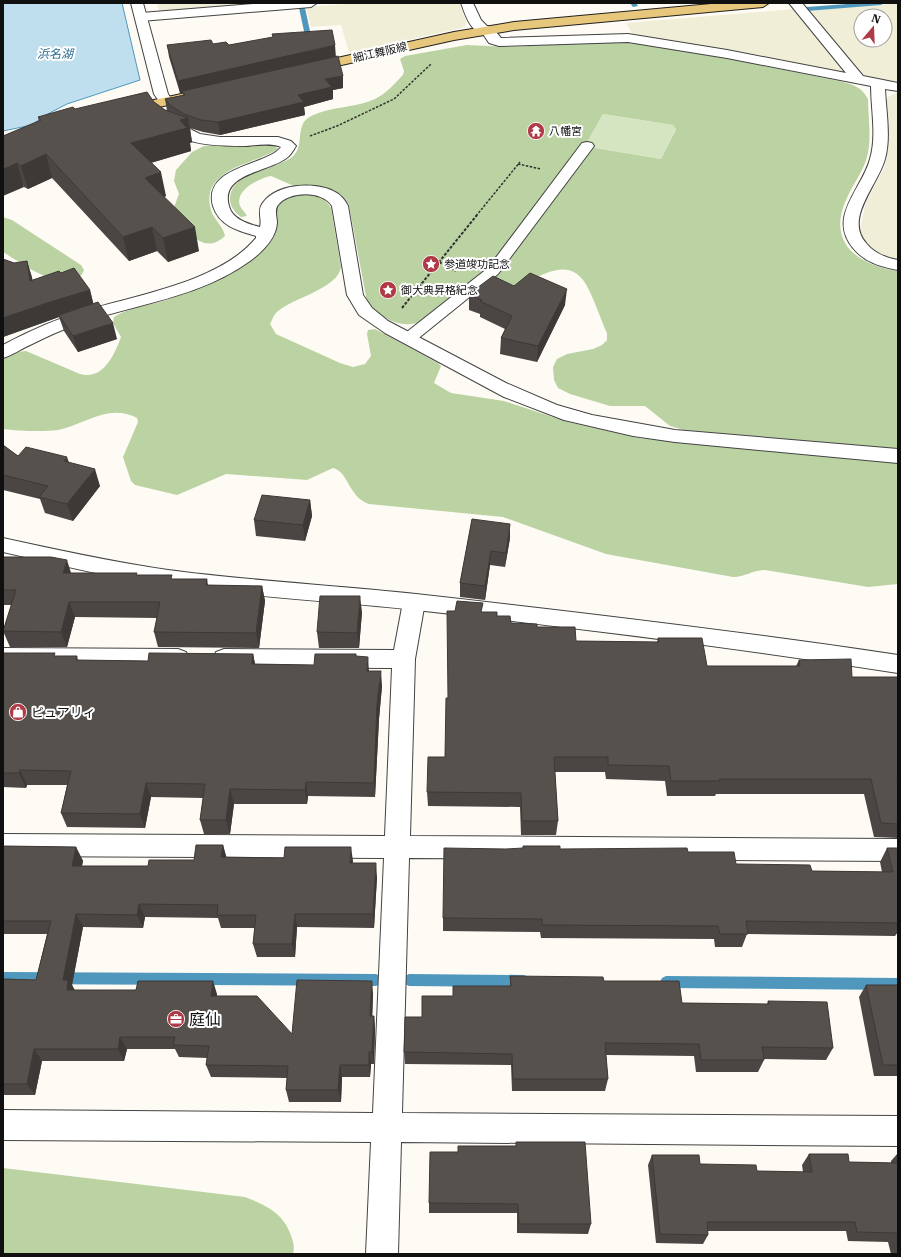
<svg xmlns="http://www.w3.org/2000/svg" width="901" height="1257" font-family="'IBM Plex Serif','Noto Sans JP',serif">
<rect width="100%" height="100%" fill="#fefbf4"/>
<path fill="#f1eed7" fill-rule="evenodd" d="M157,3H264L159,11Z
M357,3H459L467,23L462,28L349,53L341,25L311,27L306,7Z
M898,3V83H895L862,76L808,11ZM861,16H885V40H861Z
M794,9L845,71L841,72L729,50L633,35L626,23Z
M898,92V260L882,255L872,250L860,236V229L866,202L883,170L887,158L886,101L888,97Z"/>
<path fill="#d5e5c1" d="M603,114L673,125L676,128L661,159L589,147L586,144Z"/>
<path fill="#bbd3a2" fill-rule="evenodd" d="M611,42L644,44L725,58L839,81C852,84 862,87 868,99C868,117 872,139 867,157C863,172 853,184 847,198C826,242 857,265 898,271V449L684,430L670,426L645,406H610L570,394L558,388L554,380L553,367L557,359L567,354L593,349L602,345L607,340V333C601,320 591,290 583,280C562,252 527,288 504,290C492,291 477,289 464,288L420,322C400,329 380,318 367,302L349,205L343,196L330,189L312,185L294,186L271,176C260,178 234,190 240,206C242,210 245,212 247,216L241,217C234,212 229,205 230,196C235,169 275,170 292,157C305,147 295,127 308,118C324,107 356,108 375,99C386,94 395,83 403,75L404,71L400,59L405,56L467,45L508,47ZM603,114L673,125L676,129L661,159L589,147L586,144Z
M204,146H275L278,149C256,164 203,168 210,206C212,219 223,225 225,236C201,258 186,227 173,210L179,194L174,181L176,170L192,152Z
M297,195C311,195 324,195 331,208L341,267C338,289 291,298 276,313C273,316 272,321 270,324L276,334L340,363L353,367L365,364L371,356L367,334L368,330L375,329L438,363L441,366L434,383L451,393L504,401L568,422L638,438L898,463V584L868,587L765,570C753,570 745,577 733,577L606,554L503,517L369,504C348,497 349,472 333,468L307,480L226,474L177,495L135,485L131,481L123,457L138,422L137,418C109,403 86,424 58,430C43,432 18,431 3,429V359L15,352L26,351L80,374C103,380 114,356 121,337L113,323L114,317C131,306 154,305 172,298C203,288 233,273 259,253C269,246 276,236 278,223C278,219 276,215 276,211C277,201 289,198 297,195Z
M3,217L12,220L81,265L84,270C72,301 20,262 3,252Z
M3,1168L245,1197C265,1205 282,1212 290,1233C293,1241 295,1245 293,1254H3Z"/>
<path fill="#bfdfef" stroke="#4f97bd" d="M3,3H122L140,80L67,104L44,116L32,125L3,131Z"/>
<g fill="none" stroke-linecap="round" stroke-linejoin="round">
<path fill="#4f97bd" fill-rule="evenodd" d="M630,3H636L638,6L633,7Z
M860,3H884L881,5L807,11L804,9L807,7Z
M302,6L305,8L313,45L310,47L307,45L299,8Z
M3,972L376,974L380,976L382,980L380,984L376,986L3,984Z
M409,974L524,975L528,977L530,981L528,985L524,987L409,986L405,984L403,980L405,976Z
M666,976L898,978V990L666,988L662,986L660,982L662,978Z"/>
<defs>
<path id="service" d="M587,142L592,143L594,146L498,274L415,341L409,343L403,341L401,338L403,335L488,268L582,143Z"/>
<path id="minor" d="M265,3H317L311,7L141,21L135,17L141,13Z
M461,3H473L481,20L487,26L492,27L501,38L628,34L727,50L846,73L789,3H802L863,76L898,83V91L885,89C886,111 891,137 885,159C878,185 844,218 866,243C874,253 886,258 898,260V270C881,267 864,262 853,248C827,217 862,189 870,159C877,136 871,109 871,86L727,58L628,42L499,46L489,43L483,34C470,31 465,14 461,3Z
M166,117L200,134L220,137H278L291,141L296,146C294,149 292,153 289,156C273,172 219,172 229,206C232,219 248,224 260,227C262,220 258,212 261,206C273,183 316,181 335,192C341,195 345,200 348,206L363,295L372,308L388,321L506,383L557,405L592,415L675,430L898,449V463L675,442L633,436L564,420L504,397L385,333L359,315L347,295L332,206C322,190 289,191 278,205C274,210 277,217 277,223C276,239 262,252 250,261C199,298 135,304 78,324C61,330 46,337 30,345C21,349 13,355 3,358V345C29,331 56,319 84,311C136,295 220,282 256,238V236C239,231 219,226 213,206C202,166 267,166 281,147C271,143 257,145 246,146C219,146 176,146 159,121L161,118Z
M414,594L422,596L425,602L415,659L410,836L898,839V861L409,858L402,1113L898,1116V1146L401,1142L398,1254H366L371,1142L3,1140V1110L373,1113L384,858L3,856V834L385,836L392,668L224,667L216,664L213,658L216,652L224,649L394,650L403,602L406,596Z
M3,648L178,649L186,652L189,658L186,664L178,667L3,666Z"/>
<path id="tertiary" d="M131,3H143L168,94L173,101L171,104H161L154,94Z
M3,538C58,550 112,562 168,570C250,581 334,585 416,594C577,612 738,631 898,655V673C738,648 577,628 416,610C334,601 250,597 168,585C112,578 58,565 3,552Z"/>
<path id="primary" d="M722,3H769L763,7L514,30L454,40L310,72L305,71L303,68L305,65L310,64L454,32L514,22Z
M195,91L200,92L202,95L200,98L127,114L122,113L120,110L122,107Z"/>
</defs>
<use href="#service" stroke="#434343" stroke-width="2"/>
<use href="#minor" stroke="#434343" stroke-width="2"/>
<use href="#tertiary" stroke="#434343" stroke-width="2"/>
<use href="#primary" stroke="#212121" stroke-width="2"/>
<path stroke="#323232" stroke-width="1.5" stroke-dasharray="2.5 1.5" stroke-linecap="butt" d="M310,136L337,126L394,99L431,64
M518,164L541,169
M476,216L520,162"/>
<path stroke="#323232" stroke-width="2" stroke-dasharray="3 1.5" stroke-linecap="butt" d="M439,262L456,271
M402,308L477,215"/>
<use href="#service" fill="#fff" fill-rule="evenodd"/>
<use href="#minor" fill="#fff" fill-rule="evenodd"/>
<use href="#tertiary" fill="#fff" fill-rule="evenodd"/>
<use href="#primary" fill="#e7c77b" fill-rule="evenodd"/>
</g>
<path fill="#4b4643" d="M213,44L229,45L336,56L343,88L333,90V99L304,107L305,115L220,135L203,132L190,128L192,142L190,143L191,151L151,163L166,196L164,197L199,251L168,262L157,251L129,261L52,178L28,189L24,187L3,136L39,121L38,117L75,109L154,102L165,110L167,111L165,99L183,95V93H180L169,57L167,45Z
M3,259L14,263L27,261L32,280L61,273L90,290L93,303L117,339L78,352L64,331L59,317L3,337Z
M514,286L565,305L537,362L500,354L501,338L505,329L480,317V314L469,310V294Z
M3,445L18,456L69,462L100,486L73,521L45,513L40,499L3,490Z
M310,500L312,516L305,541L256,536L254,520Z
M472,519L510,538L505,567L490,565L485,600L460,597V583Z
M3,557L71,573L137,575L173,579H207L208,585L262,586L265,601L259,648L158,647L154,632L157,618L75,617L67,647H10L3,631L12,605H3Z
M455,611L482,612L497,616L511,623L537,627L576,641L657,642L658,638L707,666H796L799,660L852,677H898V838L874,837L864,794H716L715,796H667L665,781L606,779L605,772H555L558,821L556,835H521L520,807L428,806L427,792L445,757L448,698Z
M362,612L359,648H319L317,632Z
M3,653L56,656H77L78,660L148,661L253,654L255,664L314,665L356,656L382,686L379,719L375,797L308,796L307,804H234L230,834H204L200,820L203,798L151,797L145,828L67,827L61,813L67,785H27L26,788L3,787Z
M223,845L226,857L353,861L352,863L377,877L374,928L297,927L295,957H257L253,944L255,928H221L218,918L145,917L143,928L83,927L72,985L74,990L217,994V996L292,1034L373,993L372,1016H374L375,1029L374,1064H371L370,1077H342L341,1102H289L286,1090L287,1078L211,1077L206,1065L207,1058L179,1057L175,1049H127L124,1061H42L35,1095H3V979L36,980L47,934H3V846L76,847L83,861L82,866H148L194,860Z
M887,848H898V932L895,936L747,934L742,947H715L714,939L541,938L540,932L443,931V918L560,849L688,852L736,864L812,871L882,872L880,862Z
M510,976L604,981L682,1003L767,1004L768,1001L833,1048L826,1060L764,1059V1060L758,1072H696L694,1056L606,1055L608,1079L605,1091H512L511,1065L405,1064L404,1052L453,996L510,986Z
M866,985H898V1076H874L859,997Z
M516,1142L591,1224L588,1234L517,1233V1213H429V1203L458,1152L516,1146Z
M898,1153V1254H891L888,1242L848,1241L846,1231H708V1235L703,1244L656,1243L648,1165L652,1155L700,1164L757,1171L803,1172L802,1165L809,1154L849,1162L891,1163V1161Z"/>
<path fill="#3d3937" d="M335,45L336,58L182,91L183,93H180L178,81Z
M343,76V88L333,90V99L304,107L305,115L220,135L218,122L298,95L325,79Z
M188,118L192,142L190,143L191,151L136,167L131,143L180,120Z
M46,154L52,178L28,189L21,166Z
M17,163L24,187L3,196V169Z
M161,172L166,196L150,202L145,178Z
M152,227L157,251L129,261L123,237Z
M195,227L199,251L168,262L163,238Z
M27,261L32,277L35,298L30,281Z
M567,289L565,305L537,362L538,346Z
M90,290L94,306L59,315V317L3,337V318L50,302Z
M113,323L117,339L78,352L73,336Z
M67,457L73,474L64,461Z
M95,469L100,486L73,521L67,504Z
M310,500L312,516L305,541L303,525Z
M510,524V538L505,567L506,553Z
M491,551L490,565L485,600V586Z
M67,560L72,576L63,573Z
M262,586L265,601L259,648L256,633Z
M360,596L362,612L359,648L357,633Z
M69,602L75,617L67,647L61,632Z
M253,654L256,669L252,664Z
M368,657L369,672L367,671Z
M381,671L382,686L379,719L375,797L374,783L377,704Z
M20,770L27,785L26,788L19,773Z
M306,782L308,796L307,804L305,790Z
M146,783L151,797L145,828L140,814Z
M230,789L234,804L230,834L226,820Z
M223,845L227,859L221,857Z
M76,847L83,861L79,880L72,866Z
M351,847L353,861L351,877L350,863Z
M376,863L377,877L374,928L373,914Z
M139,904L145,917L143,928L137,915Z
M76,914L83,927L72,985L76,992L67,990L63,980Z
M295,914L297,927L295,957L292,944Z
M213,981L217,994L215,1008L211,996Z
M372,981L373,993L372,1028L370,1016Z
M374,1016L375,1029L374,1064L372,1052Z
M120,1037L127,1049L124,1061L118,1049Z
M34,1049L42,1061L35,1095L27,1084Z
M369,1052L371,1064L370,1077L369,1065Z
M340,1065L342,1077L341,1102L338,1090Z"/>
<path fill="#57514e" stroke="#3d3937" d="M332,30L335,45L178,81L167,45L211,40L213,44L226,42L229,45L273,37L272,34Z
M338,56L343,76L325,79L332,87L298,95L304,102L218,122L201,120L184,114L170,105L165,99L185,95L182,91Z
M147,92L154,102L165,110L188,118L180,120L187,128L131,143L161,172L145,178L195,227L163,238L152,227L123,237L46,154L21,166L17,163L3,169V136L41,120L38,117L73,107L75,109Z
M3,259L14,263L27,261L30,281L59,271L61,273L74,268L90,290L50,302L3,318Z
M530,273L567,289L538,346L501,338L512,316L480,301L482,300L469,294L493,276L514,286Z
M98,302L113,323L73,336L59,315Z
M3,445L18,456L26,447L67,457L64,461L95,469L67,504L39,497L48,486L3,475Z
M262,495L310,500L303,525L254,520Z
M472,519L510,524L506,553L491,551L485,586L460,583Z
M3,557H51L67,560L63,573H137L136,575H172L171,579H207L206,585L262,586L256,633L154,632L160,602H69L61,632L3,631L16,590H3Z
M320,596H360L357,633L317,632Z
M457,601L483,603L481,612H497V616H510L511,623L537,624V627H575L576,641L659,642L658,638H702L707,666H800L799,660L851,659L852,677H898V780H897L898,785V824L881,823L871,779H719L720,781H671L669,766L608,765V757H554L558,821H522L521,793L427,792L428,757H445L446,698H448L447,611H455Z
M3,653H55L54,656H77L76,660L148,661L149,653L253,654L252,664L314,665L315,654H356V656L368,657L367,671H381L377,704L374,783L306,782L305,790L230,789L226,820H200L205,784L146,783L140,814L61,813L71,771L20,770L19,773H3Z
M196,845H223L221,857L284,858L285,847H351L350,863H376L373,914H295L292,944H253L256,915H217L218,905L139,904L137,915L76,914L63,980H68L67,990H136L138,981H213L211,996H257L292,1034L297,980L372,981L370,1016H374L372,1052H369V1065H340L338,1090H286L288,1066L206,1065L209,1046L173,1045L175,1037H120L118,1049H34L27,1084H3V979L36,980L51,921H3V846L76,847L72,866H148L149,860H194Z
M523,846H560V849L687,848L688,852H734L736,864L810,865L812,871L893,872L887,848H898V923L746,921L748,934H720L718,926L542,925V919L443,918L444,848L506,849L523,848Z
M510,976L603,977L604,981H679L682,1003L769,1004L768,1001L827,1002L833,1048L762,1047L764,1060H701L699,1044L605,1043L608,1079H513L512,1054L404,1052L405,1017H422V996H453V986H511Z
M866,985H898V1065H883Z
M516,1142H585L591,1224H519L518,1204L429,1203L430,1152H458V1146H516Z
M809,1154H848L849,1162L898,1163V1234V1233L857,1232L855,1222H707L708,1235L660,1234L652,1155H699L700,1164L756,1165L757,1171L812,1172Z"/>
<defs>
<symbol id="temple-disc" viewBox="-11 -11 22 22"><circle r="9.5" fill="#af3945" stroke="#fff"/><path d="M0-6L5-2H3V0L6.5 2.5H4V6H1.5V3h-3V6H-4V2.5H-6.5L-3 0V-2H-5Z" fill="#fff"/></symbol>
<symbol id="sight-disc" viewBox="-11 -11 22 22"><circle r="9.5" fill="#af3945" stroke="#fff"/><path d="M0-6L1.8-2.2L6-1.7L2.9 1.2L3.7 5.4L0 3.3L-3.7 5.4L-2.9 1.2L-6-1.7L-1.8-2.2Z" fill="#fff"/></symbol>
<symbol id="shop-disc" viewBox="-11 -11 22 22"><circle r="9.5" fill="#af3945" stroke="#fff"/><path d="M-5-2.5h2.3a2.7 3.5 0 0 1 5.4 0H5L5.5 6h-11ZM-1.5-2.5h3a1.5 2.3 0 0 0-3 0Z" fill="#fff"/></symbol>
<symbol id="office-disc" viewBox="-11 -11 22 22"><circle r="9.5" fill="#af3945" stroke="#fff"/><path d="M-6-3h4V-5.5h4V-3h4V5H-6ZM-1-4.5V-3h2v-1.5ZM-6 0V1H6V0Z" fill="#fff"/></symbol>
</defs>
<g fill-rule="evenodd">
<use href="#temple-disc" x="526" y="121" width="20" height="20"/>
<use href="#sight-disc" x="421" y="254" width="20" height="20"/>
<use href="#sight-disc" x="378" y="280" width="20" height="20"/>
<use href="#shop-disc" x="8" y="702" width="20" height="20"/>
<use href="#office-disc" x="166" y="1009" width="20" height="20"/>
</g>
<g text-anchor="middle" stroke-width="4" stroke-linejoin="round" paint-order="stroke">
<g font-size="11" fill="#101010" stroke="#fff">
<text transform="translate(380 52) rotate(-13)" y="4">細江舞阪線</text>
</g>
<g font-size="11" fill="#101010" stroke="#fff" text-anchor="start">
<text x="549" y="135">八幡宮</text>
<text x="444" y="268">参道竣功記念</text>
<text x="401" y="294">御大典昇格紀念</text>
</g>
<g font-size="12" font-style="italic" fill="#286a93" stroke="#fff">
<text x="55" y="58">浜名湖</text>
</g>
<g font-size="13" fill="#101010" stroke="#fff" text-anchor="start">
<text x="31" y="717">ピュアリィ</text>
</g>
<g font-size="16" fill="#101010" stroke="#fff" text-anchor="start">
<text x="189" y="1025">庭仙</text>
</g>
</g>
<rect width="901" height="1257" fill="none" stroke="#101010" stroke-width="8"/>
<g transform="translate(873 28) rotate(19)"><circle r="19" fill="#ffffff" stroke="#9f9f9f"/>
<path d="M0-3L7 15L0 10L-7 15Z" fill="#af3945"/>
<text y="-6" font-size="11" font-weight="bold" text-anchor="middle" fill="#101010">N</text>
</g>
</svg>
